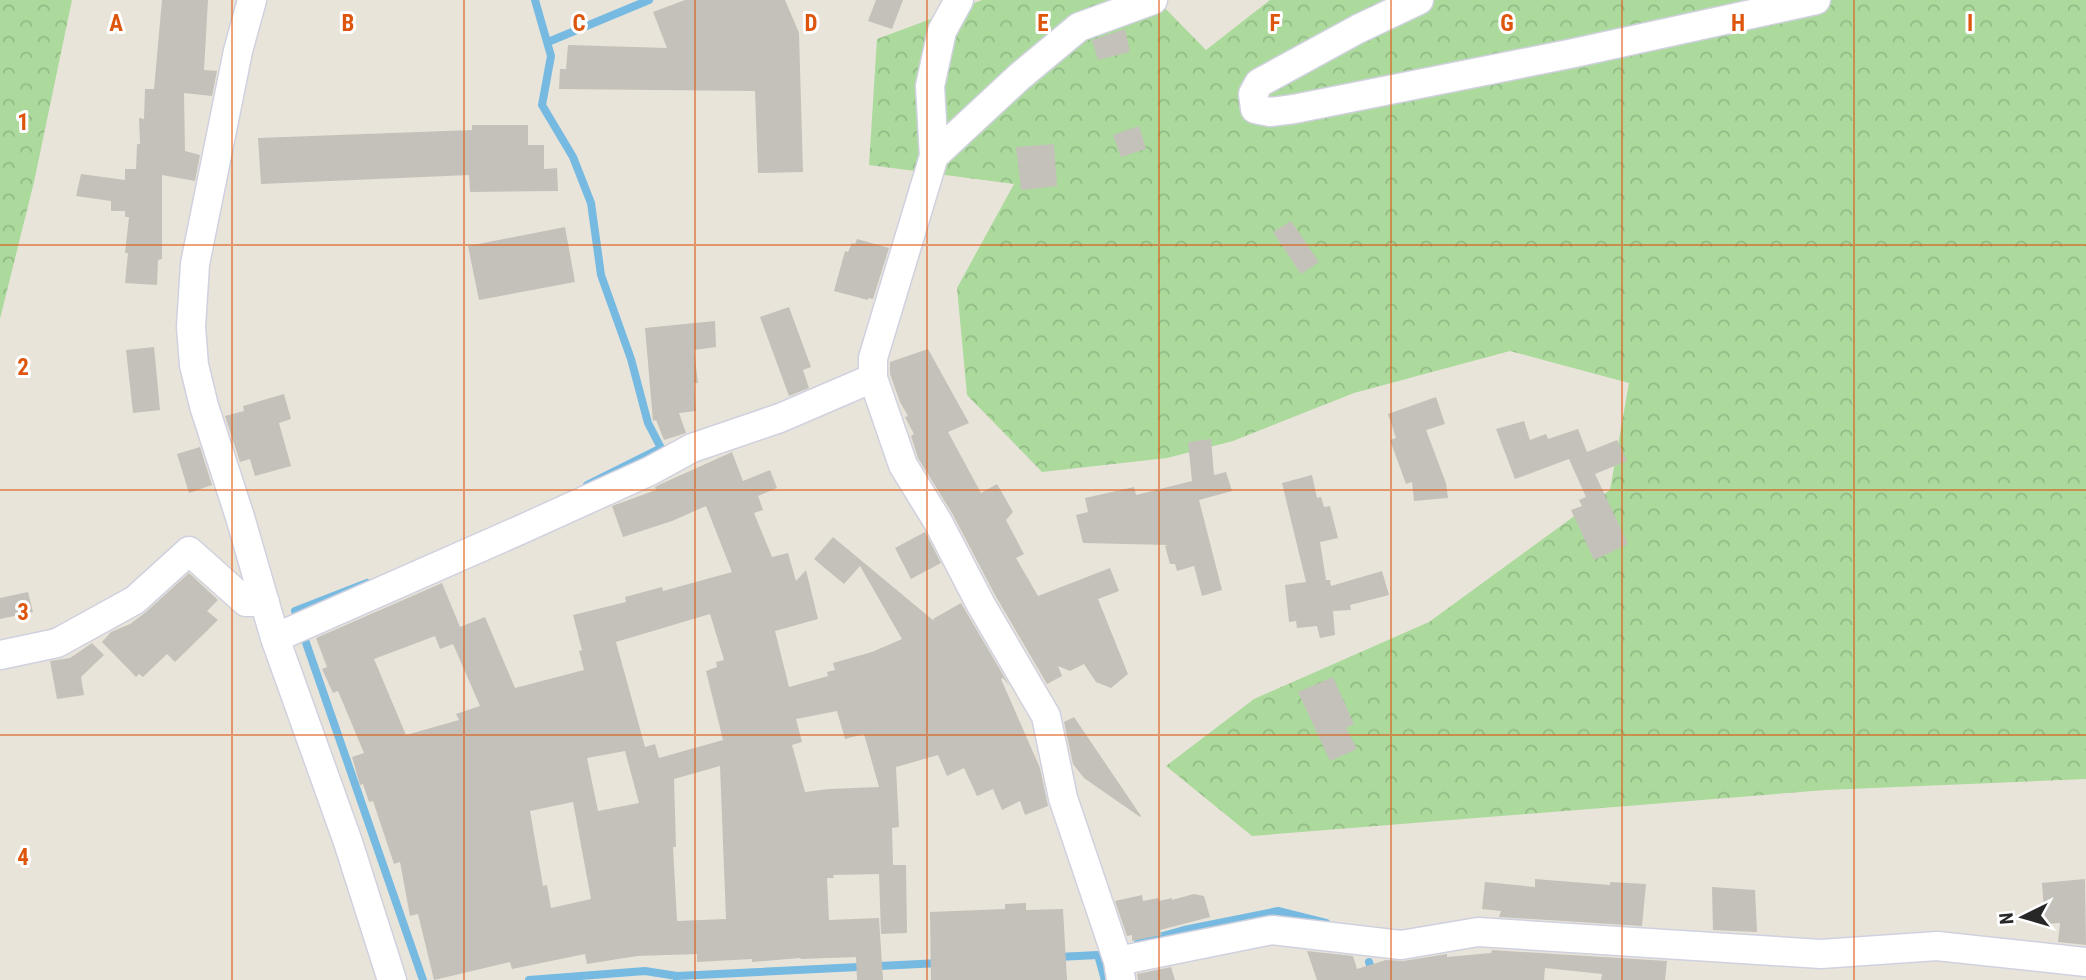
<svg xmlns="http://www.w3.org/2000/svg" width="2086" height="980" font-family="'Roboto Condensed',sans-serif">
<defs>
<pattern id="forest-crowns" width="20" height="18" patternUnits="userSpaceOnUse" patternTransform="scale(1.75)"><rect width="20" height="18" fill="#abda9c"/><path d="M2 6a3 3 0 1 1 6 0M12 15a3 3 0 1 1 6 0" fill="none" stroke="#93bb86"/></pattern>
</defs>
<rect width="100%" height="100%" fill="#e9e4da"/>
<path fill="url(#forest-crowns)" d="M0,0H72L34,182L0,319Z
M982,0H1157L1206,50L1270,0H2086V779L1826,790L1252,836L1166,766L1254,699L1429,622L1610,490L1629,383L1510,351L1354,393L1233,441L1167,458L1042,472L967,395L957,288L1014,184L869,165L877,39Z"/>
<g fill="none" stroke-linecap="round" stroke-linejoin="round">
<path stroke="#77bae1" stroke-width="8" d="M535,0L551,56L542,105L573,157L591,203L601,275L631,359L648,423L661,448L587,485
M548,42L649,0
M367,583L295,611L423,980
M1138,943L1184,930L1278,911L1326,923
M1058,957L1098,955L1105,980
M1369,962L1374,980
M677,976L940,963
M529,980L645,971L677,976V979"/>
</g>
<path fill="#c4c1ba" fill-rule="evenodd" d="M162,0H208L204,70L217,71L212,96L184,93L185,151L200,155L195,181L162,175V259L158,260L157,285L125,283L128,253H125L129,217H125V211H111V201L76,196L81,174L125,180V169H136L137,144H140L139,118L144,119L145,89H154Z
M685,0H785L799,33L803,172L758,173L755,91L559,89L560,69H566L568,45L667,48L653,12Z
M876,0H903L892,29L868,21Z
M1125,29L1130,52L1098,60L1092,40Z
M472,125H528V145H544V169L557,168L558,191L470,192L469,175L261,184L258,138L472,130Z
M1139,126L1146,149L1121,157L1113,135Z
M1054,144L1057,186L1021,190L1016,147Z
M1291,221L1319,262L1301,274L1273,232Z
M565,227L575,282L479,300L468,246Z
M857,239L889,248L873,299L868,298V300L834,291L845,251L848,252L852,243L855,244Z
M789,307L811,367L803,370L809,388L789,396L760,317Z
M715,321L716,347L694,350L698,383H694L696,411L679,413L686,433L664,440L656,420L653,421L645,328Z
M154,347L160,410L133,413L126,350Z
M928,349L969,423L948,432L981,493L997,484L1013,512L1006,520L1024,554L1016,558L1038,596L1110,568L1119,591L1098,599L1128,674L1111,688L1096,682L1084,664L1070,671L1058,666L1062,676L1047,684L995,595L952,513L918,458L911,436L914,434L905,417L908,416L900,402L890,374V362Z
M284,394L291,419L279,423L291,466L255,476L250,459L240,462L225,416L244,411L243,406Z
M1436,397L1445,424L1426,430L1446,483L1448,498L1414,501L1412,482L1406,484L1390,440L1396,438L1388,414Z
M1524,421L1530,440L1546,434L1548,439L1578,429L1587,452L1617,440L1627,461L1595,474L1628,544L1594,560L1571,510L1582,506L1579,500L1586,497L1569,459L1515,479L1496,429Z
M1211,439L1214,475L1226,472L1232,491L1199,500L1222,590L1202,596L1194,566L1177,571L1175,564H1170L1165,546L1168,545L1083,543L1076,515L1088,512L1085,498L1134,487L1136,495L1192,481L1188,442Z
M200,447L212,485L189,493L177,454Z
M732,452L743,481L770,470L777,488L758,496L763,510L754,513L772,557L788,553L796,581L806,570L818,619L775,631L789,687L828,676L827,672L835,670L833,663L872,652L902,639L860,566L844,584L814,559L833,537L934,621L933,619L961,603L1009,685L1003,678L1001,679L1040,768L1048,806L1025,815L1020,801L1002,810L993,789L977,796L964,768L947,776L938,755L896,767L899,827L892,828L893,865H906L907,933L881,934L879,874L833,875L834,878H827L829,920L879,918L883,980H857L856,957L801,959L800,958L752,962V959L697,962V954L637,956L587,964L585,954L512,969L510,962L434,980L418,914L410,916L400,862L394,864L373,801L369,802L363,784L360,785L352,757L364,753L338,691L333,693L322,669L327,667L316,638L442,583L460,627L485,617L515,688L584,670L579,651L582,650L573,615L626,602L625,597L662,587L663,591L732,572L706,506L672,521L623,537L612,506L656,490L655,487L661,484ZM710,614L724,660L716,662L717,667L706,671L723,740L659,758L655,744L645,747L616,642ZM435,636L440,649L453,644L480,706L456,714L459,720L406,735L374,659ZM837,711L845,739L864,734L879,787L829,789L805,792L792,745L802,742L796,719ZM625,751L639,803L598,811L587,758ZM720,766L726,919L677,921L673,847H676L674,779ZM573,802L591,899L551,908L547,885L543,886L530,811Z
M1312,475L1317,498L1321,497L1324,507L1330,506L1338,538L1320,542L1326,580H1330L1331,586L1382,571L1389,595L1350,605L1351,610L1333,611L1335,635L1320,638L1317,626L1297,628L1296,621L1289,622L1285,585L1306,582L1282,483Z
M925,532L941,563L911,579L895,548Z
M189,573L218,600L207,611L218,620L175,662L167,654L143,677L139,674L136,677L102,642L111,632L130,624L146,612Z
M28,592L33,612L0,619V598Z
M92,643L104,655L81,677L84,695L57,699L50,661L70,658Z
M1333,677L1354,724L1346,728L1357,749L1330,761L1298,692Z
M1074,717L1141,816L1140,817L1084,778L1073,764L1064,722Z
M1535,879L1610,885V882L1646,884L1642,926L1499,917L1501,911L1482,909L1485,882L1535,887Z
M2085,879L2086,945L2058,942L2060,923L2045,924L2042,883Z
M1712,887L1755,890L1757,932L1713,930Z
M1194,894L1204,896L1210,917L1160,930L1162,935L1132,941V935L1127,936L1115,901L1142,895L1143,901L1158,898L1159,901L1172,898V900Z
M1026,903V910L1063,909L1067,980H931L930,912L1005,909V904Z
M1492,950L1667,961L1665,980H1601L1602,974L1545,968L1544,980H1317L1307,951L1353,956L1357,969L1386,960L1403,961L1447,954V957L1491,953Z
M1171,967L1175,980H1138L1137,974Z"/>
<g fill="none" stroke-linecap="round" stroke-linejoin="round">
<defs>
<path id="minor" d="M252,0L238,51L195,264L191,327L194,365L204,406L240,517L275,638L348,842L392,980
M959,0L942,31L930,86L934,156L873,358V378L903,465L938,522L980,603L1046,716L1063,798L1118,961L1121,980
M1419,0L1358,29L1259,83L1253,94L1255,109L1270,112L1294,109L1574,53L1816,0
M934,156L1019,77L1079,27L1153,0
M275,638L520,530L650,471L692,448L780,418L873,378
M0,655L57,643L135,600L189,551L246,602H265
M1118,961L1272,930L1401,945L1478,932L1821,954L1937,946L2086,962"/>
</defs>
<use href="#minor" stroke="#d0d1df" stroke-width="31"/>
<use href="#minor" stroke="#fff" stroke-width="28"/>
</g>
<path fill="none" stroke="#de560d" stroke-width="2" stroke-opacity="0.55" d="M232,0V980M464,0V980M695,0V980M927,0V980M1159,0V980M1391,0V980M1622,0V980M1854,0V980M0,245H2086M0,490H2086M0,735H2086"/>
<g font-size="23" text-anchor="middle" font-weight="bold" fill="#de560d" stroke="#fff" stroke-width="6" stroke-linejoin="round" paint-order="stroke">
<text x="116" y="31">A</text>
<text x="348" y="31">B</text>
<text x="579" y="31">C</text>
<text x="811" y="31">D</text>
<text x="1043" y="31">E</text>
<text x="1275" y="31">F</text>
<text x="1507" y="31">G</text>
<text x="1738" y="31">H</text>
<text x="1970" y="31">I</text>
<text x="23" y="130">1</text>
<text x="23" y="375">2</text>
<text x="23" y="620">3</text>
<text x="23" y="865">4</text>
</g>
<g transform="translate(2023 917) rotate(265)" stroke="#ffffff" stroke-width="5" paint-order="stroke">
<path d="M0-5L12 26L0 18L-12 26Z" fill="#272727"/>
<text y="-10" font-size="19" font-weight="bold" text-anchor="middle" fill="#272727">N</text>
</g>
</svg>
